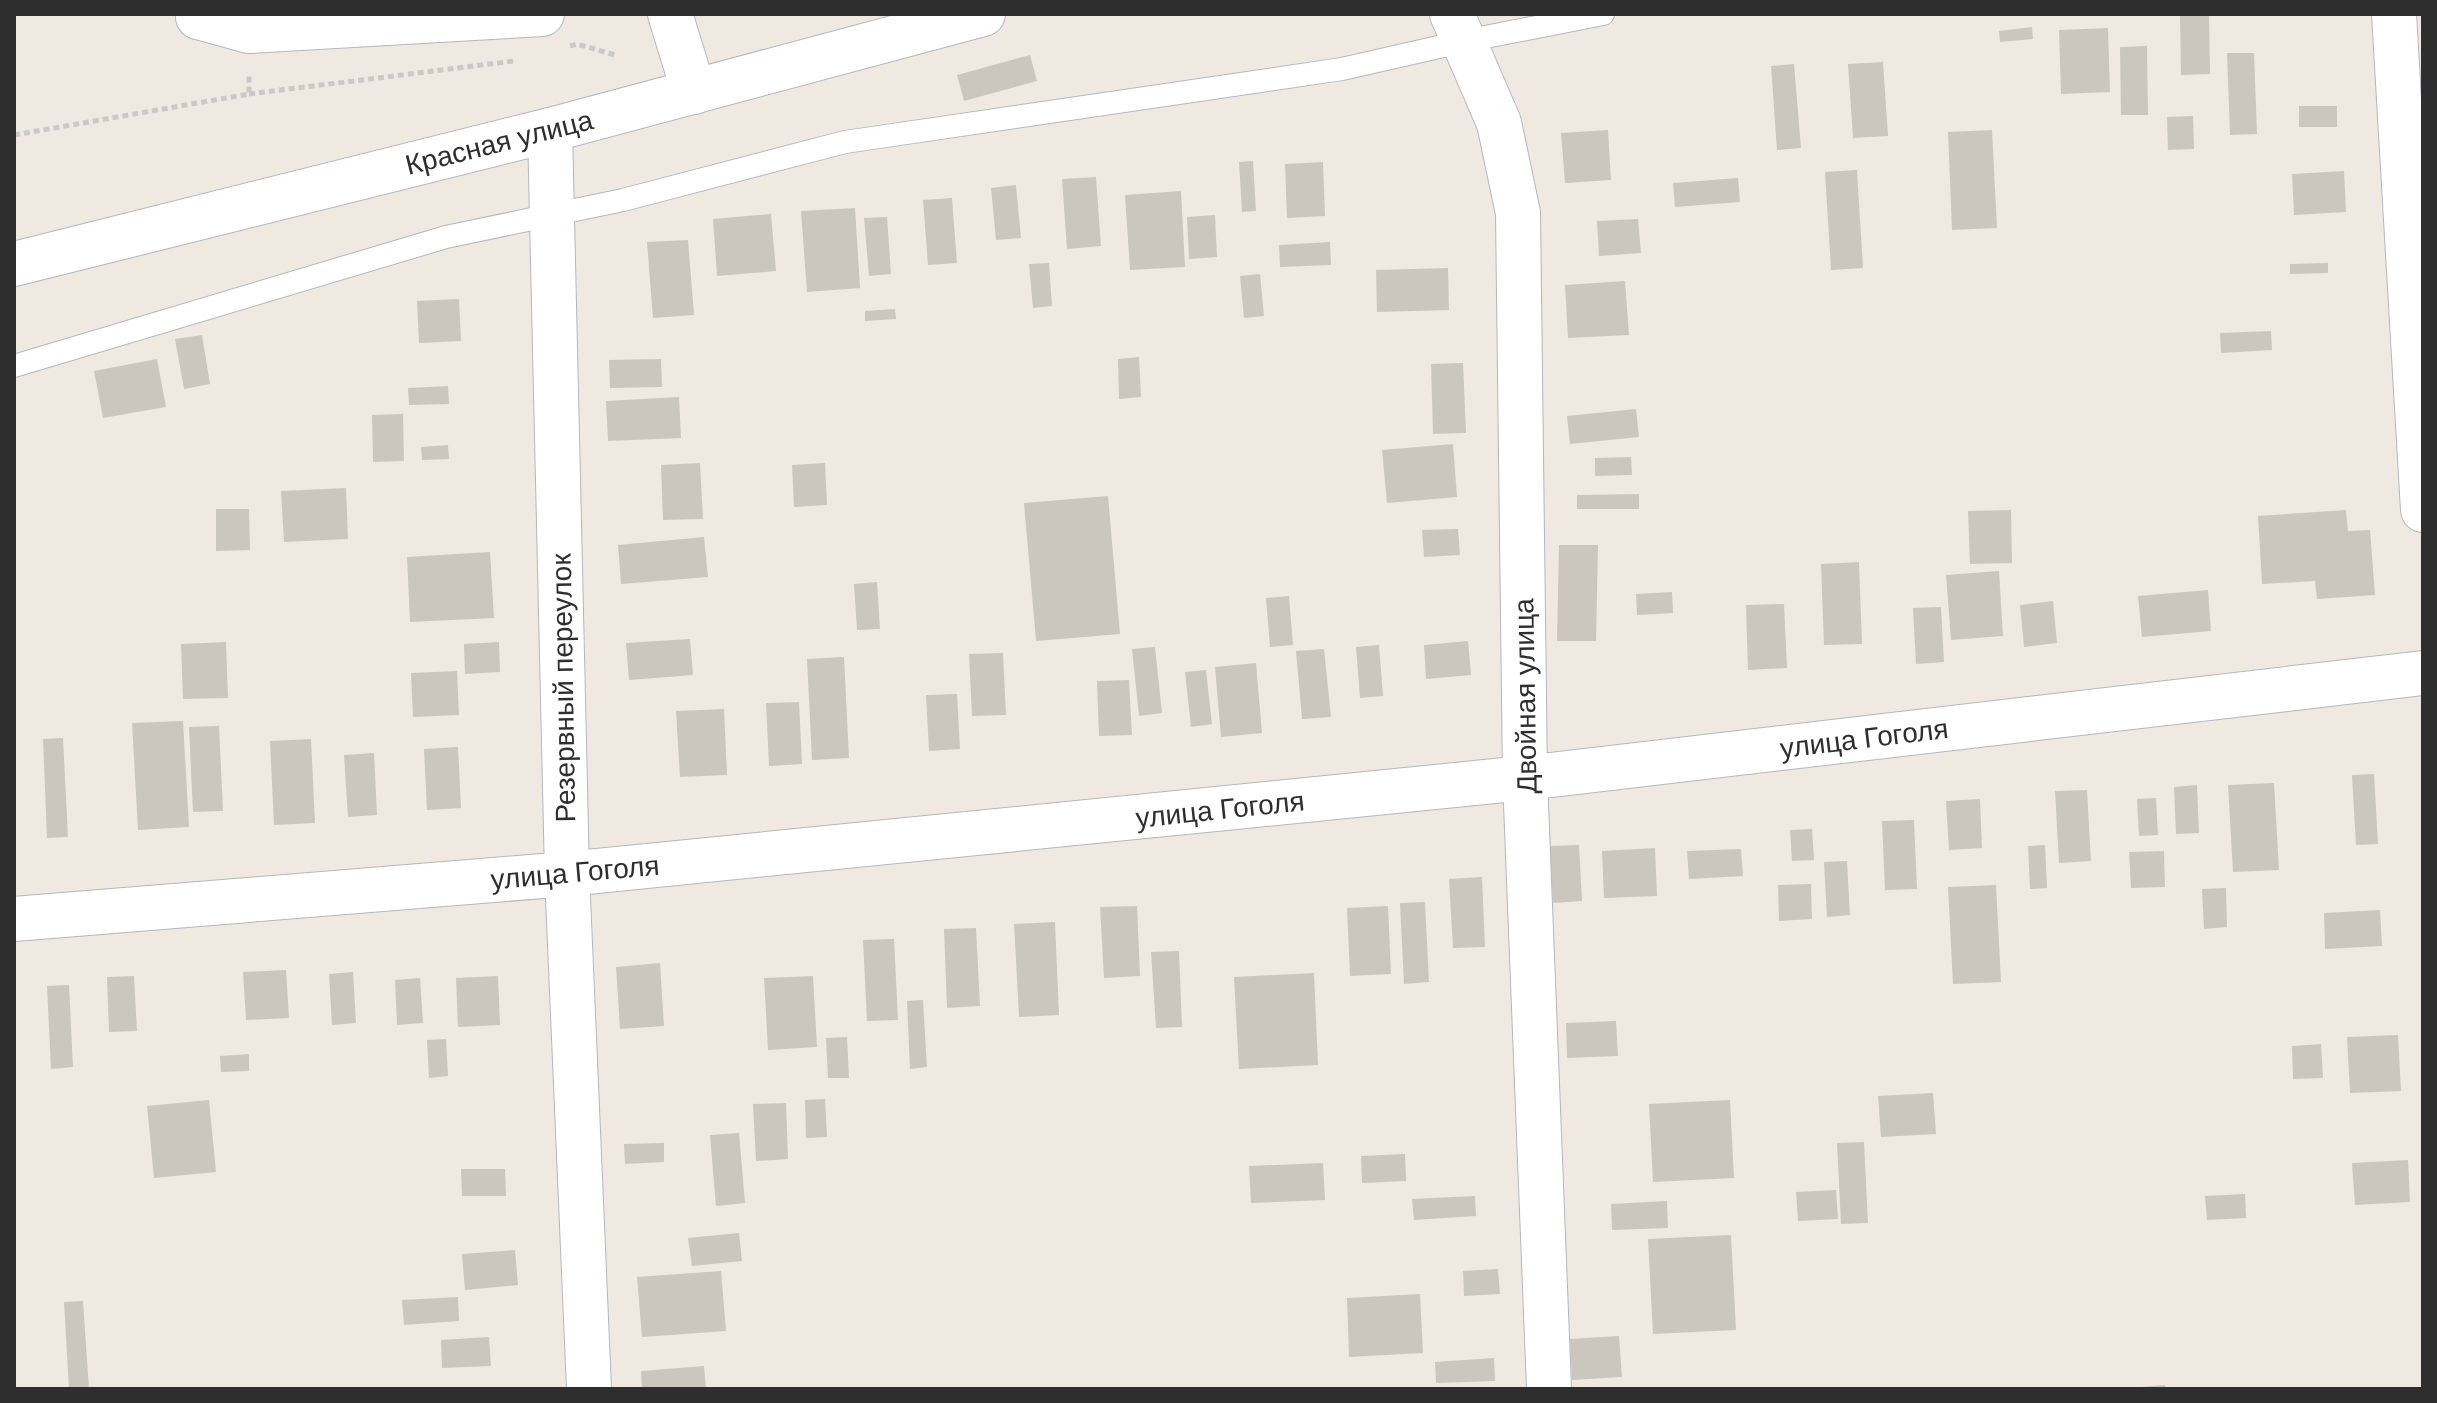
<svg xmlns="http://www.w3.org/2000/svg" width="2437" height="1403" font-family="'DM Sans',sans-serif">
<rect width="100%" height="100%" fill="#efe9e1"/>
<path fill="#cbc7bf" d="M2209,14L2210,74L2181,75L2180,15Z
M2032,27L2033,39L2000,42L1999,31Z
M2108,28L2110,92L2061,94L2059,30Z
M2147,46L2148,115H2121L2120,47Z
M2227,53H2254L2257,134L2230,135Z
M1030,55L1037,81L964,101L957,75Z
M1883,62L1888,136L1853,138L1848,64Z
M1794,64L1801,148L1777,150L1771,66Z
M2299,106H2337V127H2299Z
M2193,116L2194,149L2168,150L2167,117Z
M1608,130L1611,180L1565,183L1561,133Z
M1992,130L1997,228L1952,230L1948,132Z
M1253,161L1256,211L1242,212L1239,162Z
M1323,162L1325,216L1287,218L1285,164Z
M1857,170L1863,268L1831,270L1825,172Z
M2344,171L2346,212L2294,215L2292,174Z
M1096,177L1101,246L1067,249L1062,179Z
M1738,178L1740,202L1675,207L1673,183Z
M1016,185L1021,238L996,240L991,188Z
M1181,191L1185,267L1130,270L1125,195Z
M952,198L957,263L928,265L923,200Z
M855,208L860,288L807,292L801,211Z
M771,214L776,271L717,276L713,219Z
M1215,215L1217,257L1189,259L1187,217Z
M887,217L891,274L869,276L864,218Z
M1638,219L1641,253L1599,256L1597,221Z
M688,240L694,315L653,318L647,242Z
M1330,242L1331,265L1280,267L1279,245Z
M1049,263L1052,306L1033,308L1029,264Z
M2328,263V273L2290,274V264Z
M1448,268L1449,310L1377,312L1376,270Z
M1260,274L1264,316L1244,318L1240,276Z
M1625,281L1629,335L1568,338L1565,285Z
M459,299L461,341L419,343L417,301Z
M895,309L896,319L865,321V311Z
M2271,331L2272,350L2221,353L2220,333Z
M202,335L210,384L184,389L175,339Z
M1139,357L1141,397L1119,399L1118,359Z
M157,359L166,407L103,418L94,371Z
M661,359L662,387L610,388L609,360Z
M1463,363L1466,433L1433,434L1431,364Z
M448,386L449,404L409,405L408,388Z
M679,397L681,438L608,441L606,401Z
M1636,409L1639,437L1570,444L1567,416Z
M403,414L404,461L373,462L372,415Z
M1453,444L1457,497L1387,503L1382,450Z
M448,445L449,459L422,460L421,447Z
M1631,457L1632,475L1595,476V458Z
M700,463L703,519L663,520L661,465Z
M825,463L827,505L794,507L792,465Z
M346,488L348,539L284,542L281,491Z
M1639,494V509H1577V495Z
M1108,496L1120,634L1036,641L1024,503Z
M216,509H249L250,550L216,551Z
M2011,510L2012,563L1970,564L1968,511Z
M2346,510L2348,531L2370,530L2375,595L2317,599L2315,581L2262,584L2258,516Z
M1458,529L1460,555L1424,557L1422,530Z
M704,537L708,577L621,584L618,545Z
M1559,545H1598L1596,641H1557Z
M490,552L494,618L410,622L407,557Z
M1859,562L1862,644L1824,645L1821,564Z
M1999,571L2003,636L1951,640L1946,575Z
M877,582L880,629L857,630L854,584Z
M2208,590L2211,631L2142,637L2138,596Z
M1672,592L1673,613L1637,615L1636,594Z
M1289,596L1293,645L1270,647L1266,598Z
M2053,601L2057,643L2024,647L2020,605Z
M1784,604L1787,668L1748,670L1746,605Z
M1941,607L1944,662L1916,664L1913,608Z
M690,639L693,675L629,680L626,643Z
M1468,641L1471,675L1426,679L1424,645Z
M226,642L228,698L183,699L181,644Z
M499,642L500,672L465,674L464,644Z
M1379,645L1383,696L1360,698L1356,647Z
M1155,647L1162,713L1139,716L1132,649Z
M1324,649L1331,717L1302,719L1296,651Z
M1003,653L1006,715L972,716L969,654Z
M844,657L849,758L812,760L807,659Z
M1256,663L1262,733L1221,737L1215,667Z
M1206,670L1212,724L1191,727L1185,672Z
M457,671L459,715L413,717L411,673Z
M1129,680L1132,735L1099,736L1097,681Z
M957,694L960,749L929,751L926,695Z
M799,702L802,764L769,766L766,703Z
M724,709L727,775L680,777L676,711Z
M183,721L189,827L138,830L132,723Z
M219,726L223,811L193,812L189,727Z
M63,738L68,837L47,838L43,739Z
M311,739L315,823L274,825L270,741Z
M458,747L461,808L427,810L424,749Z
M374,753L377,815L348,817L344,755Z
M2374,774L2378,844L2356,845L2352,775Z
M2274,783L2279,870L2233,872L2228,785Z
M2197,785L2199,833L2176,834L2174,787Z
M2087,790L2091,861L2059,863L2055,791Z
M2156,798L2158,835L2139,836L2137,799Z
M1980,799L1982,848L1949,850L1946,801Z
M1914,820L1917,889L1885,890L1882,821Z
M1812,829L1814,860L1792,861L1790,830Z
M1579,845L1582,901L1553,903L1550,846Z
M2045,845L2047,888L2030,889L2028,846Z
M1655,848L1657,896L1604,898L1602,851Z
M1741,849L1743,876L1689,879L1687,851Z
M2164,851L2165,887L2131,888L2129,852Z
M1847,861L1850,915L1827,917L1824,862Z
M1482,877L1485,947L1453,948L1449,879Z
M1811,884L1812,919L1779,921L1778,885Z
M1996,885L2001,982L1953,984L1948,887Z
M2226,888L2227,927L2204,929L2202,889Z
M1425,902L1429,982L1404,984L1400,903Z
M1137,906L1140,976L1104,978L1100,907Z
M1388,906L1391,974L1350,976L1347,908Z
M2380,910L2382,946L2325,949L2324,913Z
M1055,922L1059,1015L1019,1017L1014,924Z
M976,928L980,1006L947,1008L944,929Z
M894,939L898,1020L867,1021L863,940Z
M1179,951L1182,1027L1156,1028L1151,952Z
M660,963L664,1026L620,1029L616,967Z
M286,970L289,1018L246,1020L243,972Z
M353,972L356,1023L332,1025L329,974Z
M1314,973L1318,1065L1239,1069L1234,977Z
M134,976L137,1031L109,1032L107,977Z
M498,976L500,1025L458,1027L456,978Z
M813,976L817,1047L768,1050L764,978Z
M420,978L423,1023L397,1025L395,980Z
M69,985L73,1067L51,1069L47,986Z
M923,1000L927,1067L910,1069L907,1001Z
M1616,1021L1618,1056L1567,1058L1566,1023Z
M2398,1035L2401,1091L2350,1093L2347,1037Z
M847,1037L849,1078H828L826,1038Z
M446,1039L448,1076L429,1078L427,1040Z
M2321,1044L2323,1078L2293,1079L2292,1046Z
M249,1054V1071L221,1072L220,1056Z
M1933,1093L1936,1134L1881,1137L1878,1096Z
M825,1099L827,1137L806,1138L805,1100Z
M209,1100L216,1172L154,1178L147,1106Z
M1730,1100L1734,1178L1653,1182L1649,1104Z
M786,1103L788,1159L756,1161L753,1104Z
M739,1133L745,1203L716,1206L710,1135Z
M1864,1142L1868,1223L1841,1224L1837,1143Z
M664,1143V1162L625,1164L624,1144Z
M1405,1154L1406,1181L1362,1183L1361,1156Z
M2408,1160L2410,1202L2355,1205L2352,1163Z
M1323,1163L1325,1200L1251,1203L1249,1166Z
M461,1169H505L506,1196H462Z
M1836,1190L1838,1219L1798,1221L1796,1192Z
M2245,1194L2246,1218L2207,1220L2205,1196Z
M1475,1196L1476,1216L1414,1220L1412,1199Z
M1667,1201L1668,1228L1612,1230L1611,1204Z
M739,1233L742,1261L692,1266L688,1238Z
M1731,1235L1736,1330L1653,1334L1648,1239Z
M515,1250L518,1285L465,1290L462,1254Z
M1498,1269L1500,1294L1464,1296L1463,1271Z
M721,1271L726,1331L642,1337L637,1277Z
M1420,1294L1423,1353L1349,1357L1347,1298Z
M458,1297L459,1321L404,1325L402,1300Z
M83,1301L89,1389H69L64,1302Z
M1619,1336L1622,1377L1572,1380L1570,1339Z
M489,1337L491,1366L442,1368L441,1340Z
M1494,1358L1495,1381L1436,1383L1435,1362Z
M704,1366L706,1389H642L641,1371Z
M2165,1385L2166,1389H2141V1387Z"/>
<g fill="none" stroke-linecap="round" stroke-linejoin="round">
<defs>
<path id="service" d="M14,366L446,237L623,200L845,142L1342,69L1465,41L1603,14"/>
<path id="minor" d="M198,14V17L249,31L542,14
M670,14L694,92
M1452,14L1499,123L1518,213L1525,778L1549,1389
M2394,14L2423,510
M550,130L567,874L589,1389
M14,919L567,874L1525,778L2423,673"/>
<path id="secondary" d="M14,264L550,130L983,14"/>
</defs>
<use href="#service" stroke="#b4b7c1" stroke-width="24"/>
<use href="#minor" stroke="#b4b7c1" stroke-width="46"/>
<use href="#secondary" stroke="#b4b7c1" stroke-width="46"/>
<path stroke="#c9c9c9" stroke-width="5" stroke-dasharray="6 4" stroke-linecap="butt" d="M570,46L577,44L615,55
M249,94L514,61
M14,135L249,94V73"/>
<use href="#service" stroke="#fff" stroke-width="22"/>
<use href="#minor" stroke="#fff" stroke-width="44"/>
<use href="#secondary" stroke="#fff" stroke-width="44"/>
</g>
<g text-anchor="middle" stroke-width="6" stroke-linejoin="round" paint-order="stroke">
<g font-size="28" fill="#2e2e2e" stroke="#fff">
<text transform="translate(499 142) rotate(-14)" y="10">Красная улица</text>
<text transform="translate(563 688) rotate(-91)" y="10">Резервный переулок</text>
<text transform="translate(1525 696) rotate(-91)" y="10">Двойная улица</text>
<text transform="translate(1864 738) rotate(-7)" y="10">улица Гоголя</text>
<text transform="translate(1220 809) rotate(-6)" y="10">улица Гоголя</text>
<text transform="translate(575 872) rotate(-5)" y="10">улица Гоголя</text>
</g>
</g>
<rect width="2437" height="1403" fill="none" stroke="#2e2e2e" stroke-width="32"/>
</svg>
